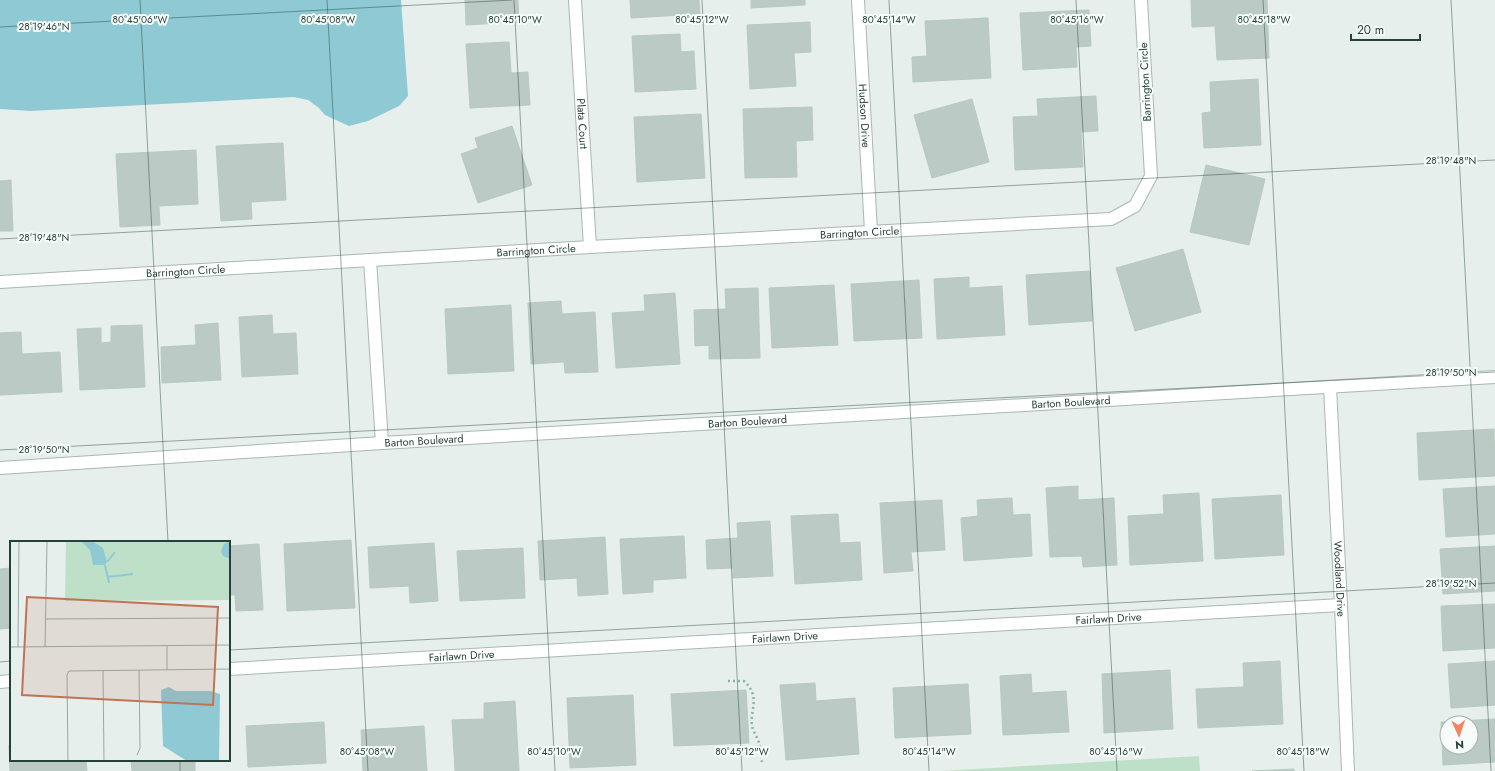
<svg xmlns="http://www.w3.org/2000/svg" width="1495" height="771" font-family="Jost,sans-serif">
	<rect width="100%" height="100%" fill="#e6efeb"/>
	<!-- green -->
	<path fill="#bfe0c8" d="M 1199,756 L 1200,771 L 940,771 Z"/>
	<!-- water -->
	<path fill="#8ec9d4" d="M 0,0 L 401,0 L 408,96 L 399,106 L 368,121 L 349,126 L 325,115 L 319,108 L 308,100 L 294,97 L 30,111 L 0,109 Z"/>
	<!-- building -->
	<path fill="#bbcac4" stroke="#b8c9c2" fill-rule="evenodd" d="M 465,0 L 518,0 L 519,22 L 466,25 Z
		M 630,0 L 699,0 L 700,14 L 631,18 Z
		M 751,0 L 805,0 L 805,5 L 751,8 Z
		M 1191,0 L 1267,0 L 1269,58 L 1217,60 L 1215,26 L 1192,27 Z
		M 1089,10 L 1091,46 L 1076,47 L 1077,67 L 1023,70 L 1020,13 Z
		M 988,18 L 991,78 L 913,82 L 912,57 L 927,56 L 925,21 Z
		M 810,22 L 811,52 L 794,53 L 796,86 L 750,89 L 747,25 Z
		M 680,34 L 681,52 L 694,51 L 696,89 L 635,92 L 632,36 Z
		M 509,42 L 511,73 L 528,72 L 530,105 L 470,108 L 466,44 Z
		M 1258,79 L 1261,145 L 1204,148 L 1202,113 L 1211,112 L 1210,82 Z
		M 1096,96 L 1098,131 L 1081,132 L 1083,167 L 1015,170 L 1013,117 L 1038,116 L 1037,99 Z
		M 972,99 L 989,162 L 932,178 L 914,115 Z
		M 812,107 L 813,140 L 796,141 L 797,177 L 745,178 L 743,109 Z
		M 701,114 L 705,178 L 637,182 L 634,117 Z
		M 512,126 L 532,185 L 478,203 L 461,154 L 478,148 L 475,138 Z
		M 283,143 L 286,200 L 251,202 L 252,219 L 221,221 L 216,146 Z
		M 196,150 L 198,204 L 159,206 L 160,225 L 120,227 L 116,154 Z
		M 1206,165 L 1265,179 L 1249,245 L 1190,232 Z
		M 11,180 L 13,231 L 0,231 L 0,181 Z
		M 1183,249 L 1201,312 L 1135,331 L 1116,268 Z
		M 1090,271 L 1092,321 L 1029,325 L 1026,275 Z
		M 969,277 L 969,288 L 1002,286 L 1005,335 L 937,339 L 934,279 Z
		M 919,280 L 922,338 L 854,341 L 851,284 Z
		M 834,285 L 838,345 L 772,348 L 769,288 Z
		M 758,288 L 760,358 L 709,359 L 709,345 L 695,346 L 694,310 L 726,309 L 725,289 Z
		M 675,293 L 680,364 L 616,368 L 612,313 L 645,311 L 644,295 Z
		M 561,301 L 562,314 L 595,312 L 598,372 L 565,373 L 564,362 L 531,364 L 528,303 Z
		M 511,305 L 514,371 L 448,374 L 445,309 Z
		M 272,315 L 273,334 L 296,333 L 298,374 L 242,377 L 239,317 Z
		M 218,323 L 221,380 L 162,383 L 161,347 L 196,345 L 195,325 Z
		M 142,325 L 145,387 L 80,390 L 77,329 L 101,328 L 101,343 L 111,342 L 111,326 Z
		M 21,332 L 22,354 L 60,352 L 62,392 L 0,395 L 0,333 Z
		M 1494,429 L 1495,476 L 1419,480 L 1417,433 Z
		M 1078,486 L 1078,500 L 1114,498 L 1117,565 L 1083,567 L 1082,556 L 1050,557 L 1046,488 Z
		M 1495,486 L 1495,534 L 1446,537 L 1443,489 Z
		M 1199,493 L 1203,561 L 1130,565 L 1128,516 L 1164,514 L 1163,495 Z
		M 1281,495 L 1284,555 L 1215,559 L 1212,499 Z
		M 1012,498 L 1013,515 L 1030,514 L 1032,556 L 964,561 L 961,518 L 978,516 L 977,500 Z
		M 942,500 L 945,550 L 911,552 L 913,571 L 884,573 L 880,503 Z
		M 838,514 L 840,543 L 860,542 L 862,580 L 795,584 L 791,516 Z
		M 770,521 L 773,576 L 733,578 L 733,568 L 707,569 L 706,540 L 738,538 L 737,523 Z
		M 684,536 L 686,578 L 653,580 L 653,592 L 623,594 L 620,539 Z
		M 605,537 L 608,594 L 578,596 L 577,578 L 540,580 L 538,541 Z
		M 351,540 L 355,608 L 287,611 L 284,544 Z
		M 434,543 L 438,601 L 410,603 L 409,586 L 370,588 L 368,547 Z
		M 259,544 L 263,610 L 236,611 L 235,595 L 229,595 L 229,546 Z
		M 1495,546 L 1495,591 L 1443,594 L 1440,549 Z
		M 523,548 L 525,598 L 460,601 L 457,551 Z
		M 11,568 L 11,628 L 0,629 L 0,569 Z
		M 1495,604 L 1495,648 L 1443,651 L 1441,606 Z
		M 1280,661 L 1283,724 L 1198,728 L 1196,689 L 1244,687 L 1243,663 Z
		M 1495,661 L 1495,705 L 1451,708 L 1448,664 Z
		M 1170,670 L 1173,729 L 1104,733 L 1102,674 Z
		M 1031,674 L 1032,693 L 1066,691 L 1069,732 L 1003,735 L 1000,676 Z
		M 815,683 L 816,701 L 855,698 L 859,754 L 786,760 L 780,685 Z
		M 968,684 L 971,734 L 895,738 L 893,688 Z
		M 746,690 L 749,743 L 674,746 L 671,694 Z
		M 633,695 L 636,765 L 570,768 L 567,698 Z
		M 515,701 L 519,771 L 455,771 L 452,720 L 484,719 L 484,703 Z
		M 1495,719 L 1495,762 L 1443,765 L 1441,722 ZM 1447,723 L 1471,723 L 1471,747 L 1447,747 Z
		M 324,722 L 326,763 L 248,767 L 246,726 Z
		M 424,726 L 427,771 L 363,771 L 361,730 Z
		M 9,745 L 11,745 L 11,760 L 86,760 L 87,771 L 10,771 Z
		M 131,760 L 195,760 L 195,771 L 132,771 Z
		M 1294,769 L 1294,771 L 1252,771 Z"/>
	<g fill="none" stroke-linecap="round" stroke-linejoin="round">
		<defs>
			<g id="street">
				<path id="s1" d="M 575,0 L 590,247"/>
				<path id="s2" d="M 858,0 L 871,231"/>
				<path d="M 370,260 L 382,443"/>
				<path id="s3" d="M 0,282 L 590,247 L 1111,219 L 1135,206 L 1151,176 L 1141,0"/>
				<path id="s4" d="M 1330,387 L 1341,605 L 1348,771"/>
				<path id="s5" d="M 0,468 L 382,443 L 1495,377"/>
				<path id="s6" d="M 229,669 L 1341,605"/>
				<path d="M 0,682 L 11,681"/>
			</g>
		</defs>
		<!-- street casing -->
		<use href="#street" stroke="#a8b8b2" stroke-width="14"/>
		<!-- path -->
		<path stroke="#86b3a5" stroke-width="2.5" stroke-dasharray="2 3" stroke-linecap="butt" d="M 728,681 L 744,681 C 761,697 750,708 752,726 C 753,731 756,735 758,740 C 761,747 761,755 762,762"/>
		<!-- street -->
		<use href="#street" stroke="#fff" stroke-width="12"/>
	</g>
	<!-- ticks -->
	<path fill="none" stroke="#24423a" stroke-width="1" stroke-opacity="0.45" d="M 140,0 L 168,542M 327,0 L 368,771M 514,0 L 555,771M 702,0 L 742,771M 889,0 L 929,771M 1076,0 L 1117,771M 1263,0 L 1304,771M 1451,0 L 1491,771M 0,27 L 512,0M 0,239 L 1495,160M 0,450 L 1495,372M 229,650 L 1495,583M 0,662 L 11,661M 180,760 L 180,771"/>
	<g text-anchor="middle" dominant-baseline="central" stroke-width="4" stroke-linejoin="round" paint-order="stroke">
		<!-- street labels -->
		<g font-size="11" fill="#24423a" stroke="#f7fbf9">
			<text transform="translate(1145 82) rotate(-93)">Barrington Circle</text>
			<text stroke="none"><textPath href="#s2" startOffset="116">Hudson Drive</textPath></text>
			<text stroke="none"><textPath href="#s1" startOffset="124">Plata Court</textPath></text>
			<text stroke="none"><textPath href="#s3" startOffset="861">Barrington Circle</textPath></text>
			<text stroke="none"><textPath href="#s3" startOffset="537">Barrington Circle</textPath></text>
			<text stroke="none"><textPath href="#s3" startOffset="186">Barrington Circle</textPath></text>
			<text stroke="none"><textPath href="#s5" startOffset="1073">Barton Boulevard</textPath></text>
			<text stroke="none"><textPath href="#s5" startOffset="749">Barton Boulevard</textPath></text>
			<text stroke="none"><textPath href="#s5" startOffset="425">Barton Boulevard</textPath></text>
			<text stroke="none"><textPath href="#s4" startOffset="192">Woodland Drive</textPath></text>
			<text stroke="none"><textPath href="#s6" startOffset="881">Fairlawn Drive</textPath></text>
			<text stroke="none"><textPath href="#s6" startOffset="557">Fairlawn Drive</textPath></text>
			<text stroke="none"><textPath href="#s6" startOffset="233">Fairlawn Drive</textPath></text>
		</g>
	</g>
	<!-- overview -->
	<g transform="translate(10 541)">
		<rect width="220" height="220" fill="#e6efeb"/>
		<path d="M 56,0 L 220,0 L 220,59 L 55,60 Z" fill="#bfe0c8"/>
		<path d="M 71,0 L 82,0 L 93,7 L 97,21 L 95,24 L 83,24 L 80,9 ZM 220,0 L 220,18 L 213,15 L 211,10 L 214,3 ZM 159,146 L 166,150 L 200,150 L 210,153 L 209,220 L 177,220 L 153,205 L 151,149 Z" fill="#8ec9d4"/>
		<path fill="none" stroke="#8ec9d4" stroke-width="2" d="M 97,21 L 105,11M 95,24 L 99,42M 97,36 L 123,33"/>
		<path fill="none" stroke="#98aaa4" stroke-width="1" d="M 35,78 L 220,77M 157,105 L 157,129M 0,106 L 220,104M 8,106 L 9,0M 35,106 L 37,0M 93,129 L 94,220M 127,214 L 130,207 L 129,129M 58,220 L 57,134 L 59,130 L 220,128"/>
		<path fill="#c07456" fill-opacity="0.15" stroke="#c07456" stroke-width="2" d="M 17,56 L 208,66 L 203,164 L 12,154 Z"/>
		<rect width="220" height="220" fill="none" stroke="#24423a" stroke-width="2"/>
	</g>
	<g font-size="10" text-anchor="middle" fill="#24423a" stroke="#f7fbf9" stroke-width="4" stroke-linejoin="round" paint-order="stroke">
		<text x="140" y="23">80°45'06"W</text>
		<text x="328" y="23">80°45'08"W</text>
		<text x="515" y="23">80°45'10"W</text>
		<text x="702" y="23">80°45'12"W</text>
		<text x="889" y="23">80°45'14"W</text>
		<text x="1077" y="23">80°45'16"W</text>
		<text x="1264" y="23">80°45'18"W</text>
		<text x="44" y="30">28°19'46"N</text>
		<text x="1451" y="164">28°19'48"N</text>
		<text x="44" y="241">28°19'48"N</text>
		<text x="1451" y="376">28°19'50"N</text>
		<text x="44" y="453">28°19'50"N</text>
		<text x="1451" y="587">28°19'52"N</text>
		<text x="367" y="755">80°45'08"W</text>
		<text x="554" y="755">80°45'10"W</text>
		<text x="742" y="755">80°45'12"W</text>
		<text x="929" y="755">80°45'14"W</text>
		<text x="1116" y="755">80°45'16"W</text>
		<text x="1303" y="755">80°45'18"W</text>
	</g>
	<!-- north arrow -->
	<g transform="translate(1459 735) rotate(177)"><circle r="19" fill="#f7fbf9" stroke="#a3b1ad"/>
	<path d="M0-3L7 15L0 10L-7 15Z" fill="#f4845f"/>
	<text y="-6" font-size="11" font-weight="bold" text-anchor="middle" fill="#24423a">N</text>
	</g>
	<!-- scale -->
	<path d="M1351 34v6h69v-6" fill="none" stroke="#24423a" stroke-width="2"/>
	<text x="1357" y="34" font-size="12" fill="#24423a" stroke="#f7fbf9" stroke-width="3" paint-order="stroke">20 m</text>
</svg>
